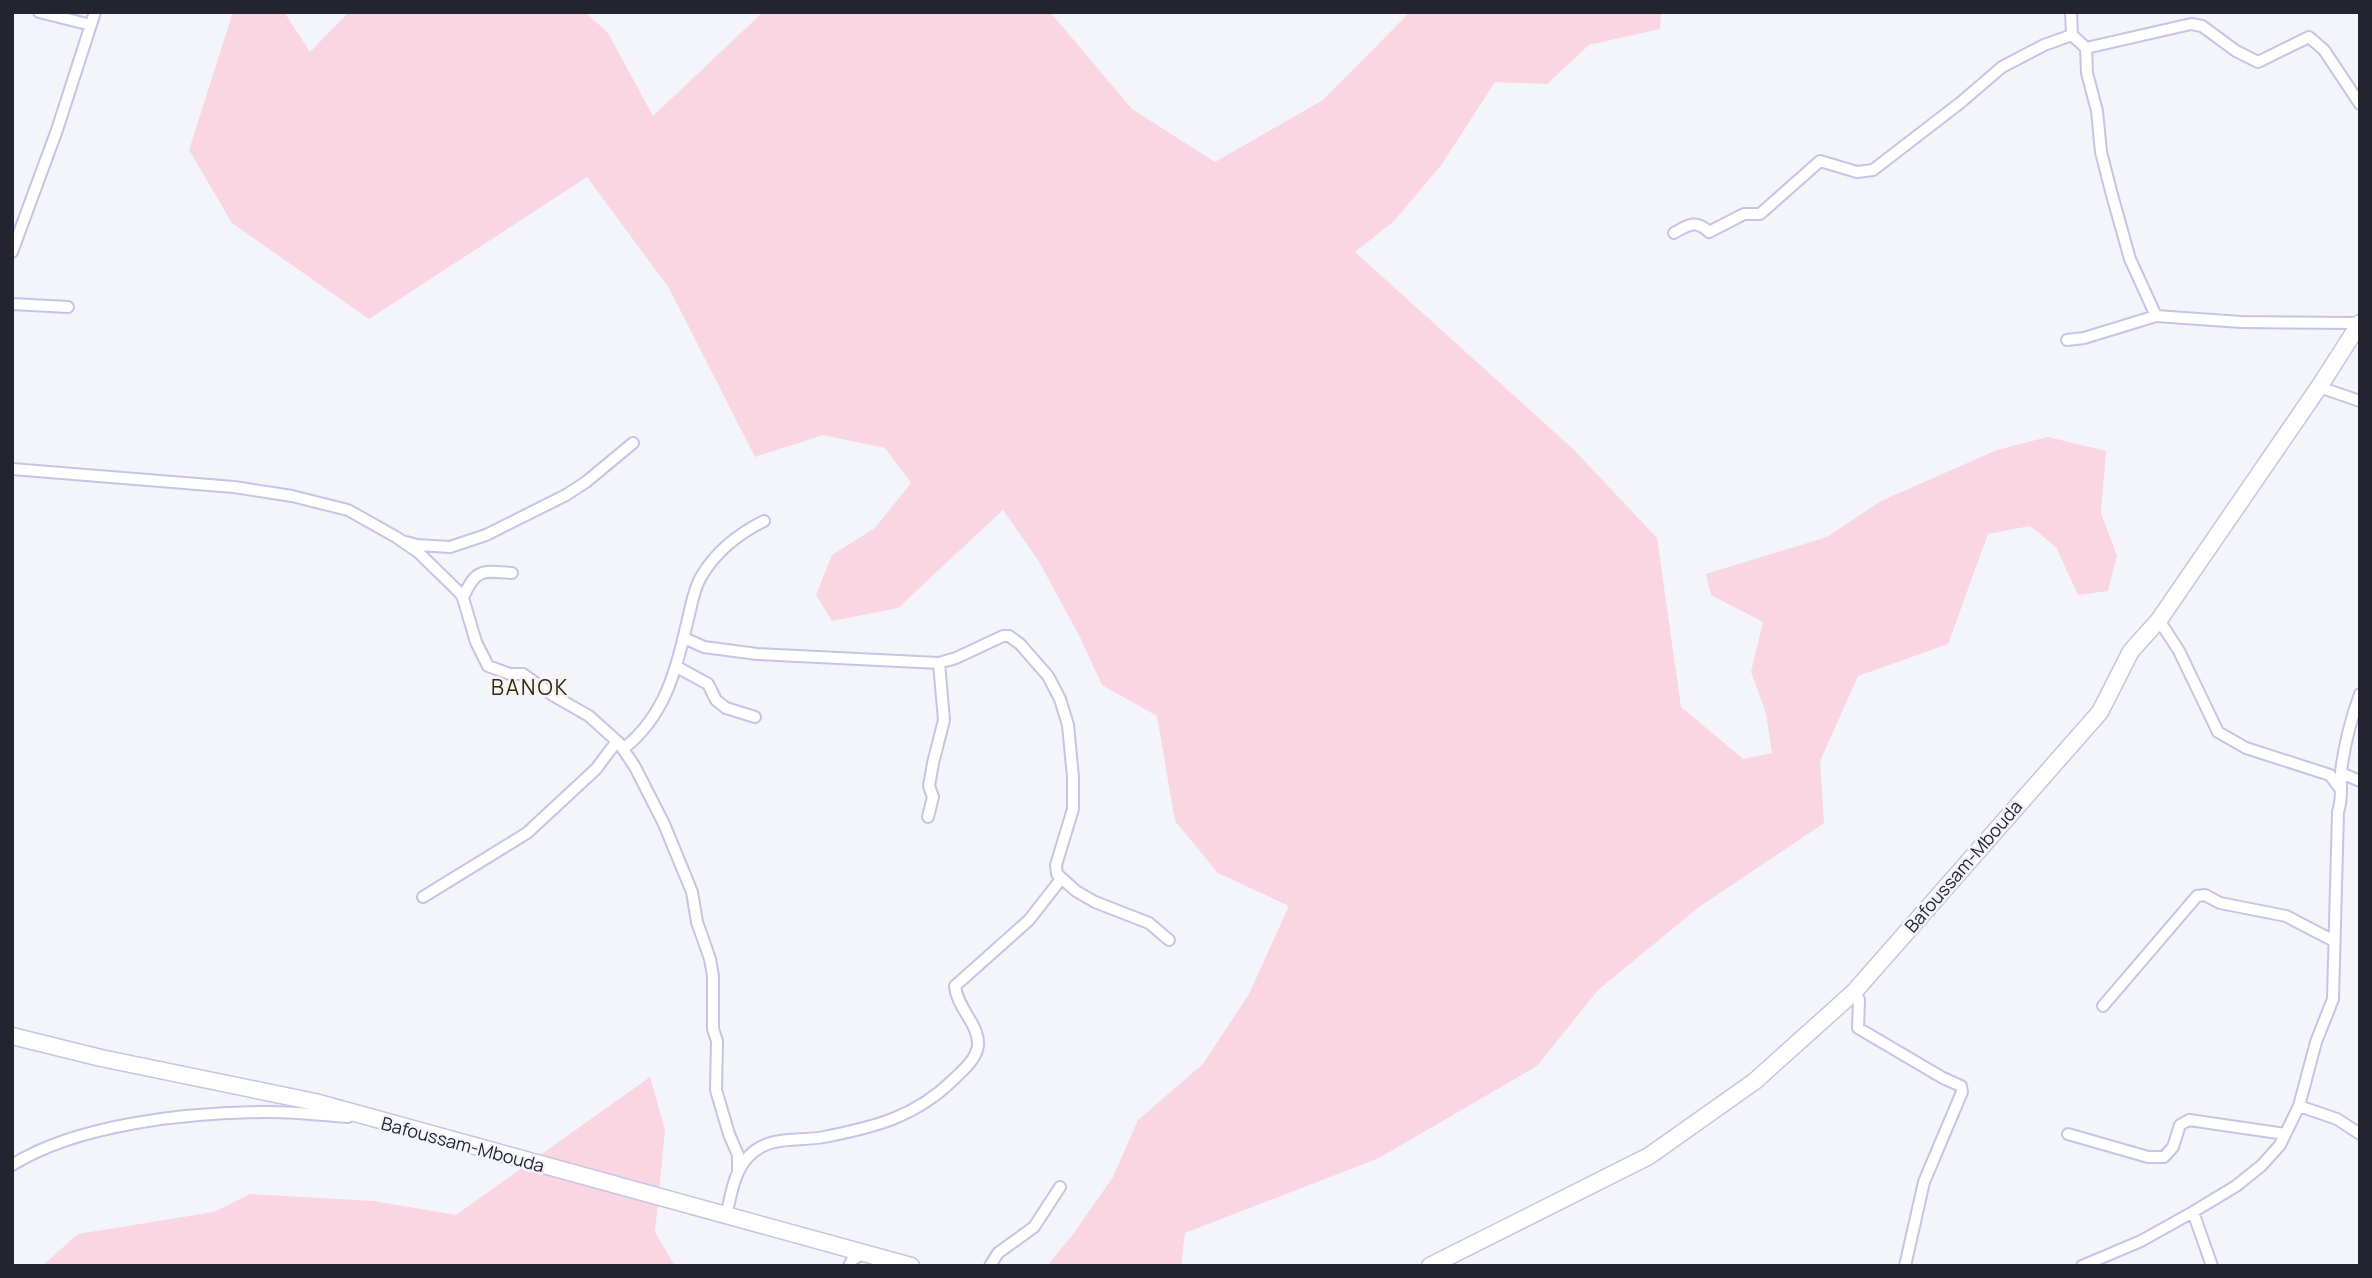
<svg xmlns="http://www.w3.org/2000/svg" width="2372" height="1278" font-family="Manrope,sans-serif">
	<rect width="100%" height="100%" fill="#f4f4fb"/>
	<!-- green -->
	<path fill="#fad5e2" d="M 233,12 L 284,12 L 310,52 L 349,12 L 585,12 L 608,33 L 653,116 L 763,12 L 1050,12 L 1132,109 L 1215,162 L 1323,100 L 1410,12 L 1661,12 L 1660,29 L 1589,45 L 1547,84 L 1495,82 L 1442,164 L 1394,221 L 1355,252 L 1573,449 L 1657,538 L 1681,707 L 1743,759 L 1772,753 L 1766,713 L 1751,672 L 1763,622 L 1711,595 L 1706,574 L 1827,537 L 1881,501 L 1997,450 L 2048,437 L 2106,451 L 2101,513 L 2117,556 L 2108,591 L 2078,595 L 2056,547 L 2030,526 L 1988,534 L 1948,644 L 1858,676 L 1820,761 L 1824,823 L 1699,907 L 1598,990 L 1537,1066 L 1379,1158 L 1185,1233 L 1181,1266 L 1047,1266 L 1074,1233 L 1113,1177 L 1138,1120 L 1203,1064 L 1249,994 L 1289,906 L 1218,873 L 1175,821 L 1157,716 L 1102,685 L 1080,637 L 1038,560 L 1003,510 L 898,608 L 832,621 L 816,595 L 832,555 L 875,528 L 911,483 L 885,448 L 823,435 L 755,457 L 669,288 L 587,177 L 369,319 L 232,223 L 189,150 Z
		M 650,1077 L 665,1130 L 655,1232 L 675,1266 L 42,1266 L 78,1234 L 214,1212 L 250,1194 L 373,1201 L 456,1215 Z"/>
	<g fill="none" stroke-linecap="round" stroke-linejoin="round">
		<defs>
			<path id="minor" d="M 39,12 L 91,25
				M 2071,12 L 2072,35 L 2086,48 L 2087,73 L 2097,111 L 2101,152 L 2112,195 L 2130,259 L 2156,316
				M 2086,48 L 2191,24 L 2202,26 L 2236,51 L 2258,62 L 2309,37 L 2324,50 L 2360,104
				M 1674,233 C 1688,225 1696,219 1709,232 L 1744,214 L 1760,214 L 1820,161 L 1857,172 L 1873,170 L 1960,103 L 2002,67 L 2044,45 L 2072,35
				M 12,252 L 57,130 L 95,12
				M 12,304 L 68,307
				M 2067,340 L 2084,338 L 2156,316 L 2241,322 L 2359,323
				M 2319,387 L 2360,401
				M 12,469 L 234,487 L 292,496 L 348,510 L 396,537 L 418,552 L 460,593 L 463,598 L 476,642 L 488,666 L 510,674 L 523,674 L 554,696 L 589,716 L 619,743 L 635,767 L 664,824 L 692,892 L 697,922 L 710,959 L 713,976 L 713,1029 L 717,1041 L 716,1090 L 729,1134 L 738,1155 L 738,1170
				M 406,542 L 417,545 L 450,547 L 486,535 L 566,495 L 586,482 L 633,443
				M 463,598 C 475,568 483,571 512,573
				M 2159,620 L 2179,651 L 2218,732 L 2246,748 L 2330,775 L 2341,790
				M 684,638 L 704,647 L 757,654 L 939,663 L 956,658 L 1003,636 L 1009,636 L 1020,644 L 1048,676 L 1060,699 L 1068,725 L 1073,777 L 1073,809 L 1056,865 L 1057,874 L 1076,891 L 1095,902 L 1149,923 L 1169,940
				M 677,667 L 708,684 L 716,700 L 726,708 L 755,717
				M 623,749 C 664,717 676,672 687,623 C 691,608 693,590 701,577 C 716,551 738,534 764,521
				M 2341,773 L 2360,781
				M 928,817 L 933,797 L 929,786 L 933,763 L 944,720 L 939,663
				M 423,897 L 527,833 L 596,769 L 617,741
				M 1854,992 L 1859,1000 L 1858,1028 L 1943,1078 L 1961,1086 L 1962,1092 L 1924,1182 L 1905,1266
				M 2103,1006 L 2197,896 L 2205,895 L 2220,903 L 2286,916 L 2334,941
				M 2299,1106 L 2337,1119 L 2360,1134
				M 2068,1134 L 2148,1157 L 2164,1157 L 2173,1147 L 2180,1125 L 2189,1120 L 2285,1134
				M 12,1165 C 78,1124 185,1113 262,1112 C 291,1111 320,1115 348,1117
				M 2193,1212 L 2212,1266
				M 726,1216 C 731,1195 734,1172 748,1157 C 769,1134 798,1142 824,1137 C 875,1127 915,1117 953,1080 C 962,1071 977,1059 978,1045 C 979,1024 957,1008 955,986 L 1029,920 L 1061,879
				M 849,1266 L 852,1260 L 866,1252
				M 990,1266 L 998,1253 L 1034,1227 L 1060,1187
				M 2082,1266 L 2141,1241 L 2193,1212 L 2236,1186 L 2261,1166 L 2280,1145 L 2299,1106 L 2316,1042 L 2333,999 L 2338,812 C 2343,798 2340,786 2341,772 C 2344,746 2351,719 2360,694"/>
			<path id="highway" d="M 12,1036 L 101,1058 L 315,1102 L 911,1266
				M 1430,1266 L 1649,1156 L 1755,1081 L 1854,992 L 2100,712 L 2131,651 L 2159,620 L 2319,387 L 2360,323"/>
		</defs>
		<!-- minor casing -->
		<use href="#minor" stroke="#c6c4e4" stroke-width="14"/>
		<!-- highway casing -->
		<use href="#highway" stroke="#c6c4e4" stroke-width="19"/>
		<!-- minor -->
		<use href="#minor" stroke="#fff" stroke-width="10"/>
		<!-- highway -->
		<use href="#highway" stroke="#fff" stroke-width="16"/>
	</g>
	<g text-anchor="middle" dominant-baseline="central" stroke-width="5" stroke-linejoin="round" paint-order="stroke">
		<!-- street labels -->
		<g font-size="18" fill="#242430" stroke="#f4f4fb">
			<text transform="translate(1963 866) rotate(-49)">Bafoussam-Mbouda</text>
			<text transform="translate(463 1144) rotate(15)">Bafoussam-Mbouda</text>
		</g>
		<!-- quarter labels -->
		<g font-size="21" letter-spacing="2" fill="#342b00" stroke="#f4f4fb">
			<text x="530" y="687">BANOK</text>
		</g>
	</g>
	<!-- border -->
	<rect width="2372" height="1278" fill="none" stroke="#242430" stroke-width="28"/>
</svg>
